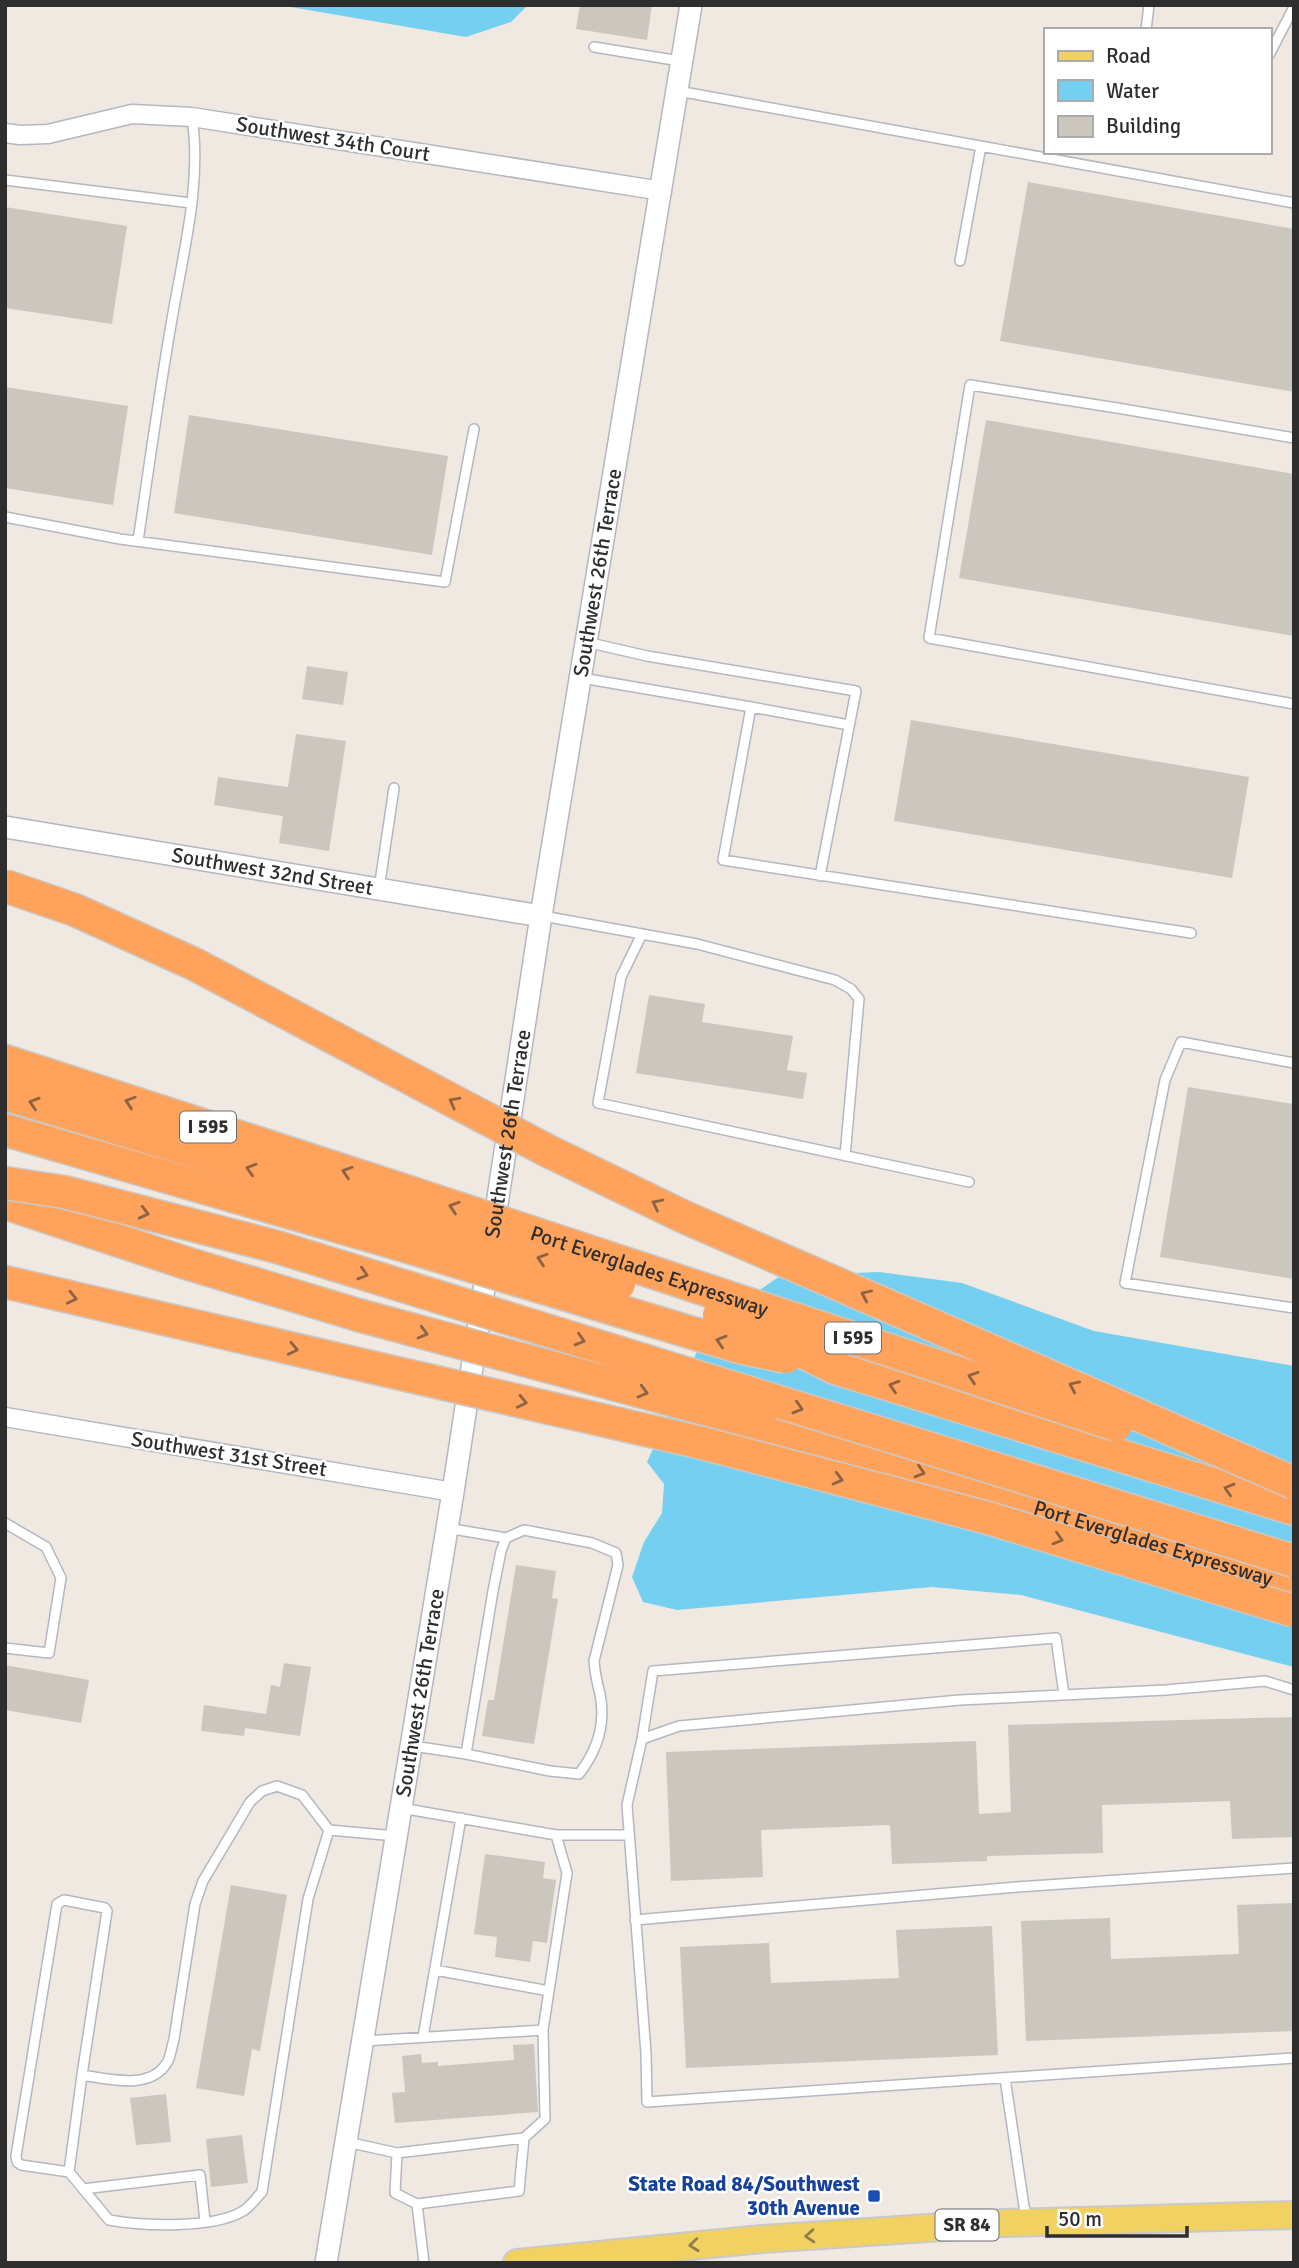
<svg xmlns="http://www.w3.org/2000/svg" width="1299" height="2268" font-family="Signika,sans-serif">
	<rect width="100%" height="100%" fill="#efe9e1"/>
	<!-- water -->
	<path fill="#75cff0" d="M 279,5 L 528,5 L 511,22 L 466,37 Z
		M 879,1272 L 962,1283 L 1094,1331 L 1294,1366 L 1294,1667 L 1021,1595 L 932,1587 L 677,1610 L 643,1602 L 632,1577 L 644,1542 L 662,1513 L 664,1484 L 647,1462 L 709,1325 L 780,1276 Z"/>
	<!-- building -->
	<path fill="#cbc7bf" d="M 580,5 L 652,5 L 647,40 L 576,29 Z
		M 1028,182 L 1294,229 L 1294,392 L 1000,341 Z
		M 5,207 L 127,226 L 112,324 L 5,308 Z
		M 5,387 L 128,406 L 113,505 L 5,488 Z
		M 189,415 L 448,456 L 432,555 L 174,513 Z
		M 986,420 L 1294,474 L 1294,636 L 959,578 Z
		M 307,666 L 348,672 L 343,705 L 302,699 Z
		M 911,720 L 1249,777 L 1232,878 L 894,821 Z
		M 296,734 L 346,741 L 329,851 L 279,843 L 283,816 L 214,805 L 218,777 L 288,787 Z
		M 649,995 L 705,1004 L 702,1022 L 793,1036 L 787,1070 L 807,1073 L 803,1099 L 636,1073 Z
		M 1188,1087 L 1294,1104 L 1294,1279 L 1160,1257 Z
		M 516,1565 L 556,1571 L 552,1598 L 558,1599 L 534,1744 L 482,1736 L 488,1700 L 494,1700 Z
		M 284,1663 L 311,1667 L 300,1736 L 245,1728 L 244,1736 L 201,1731 L 204,1705 L 266,1714 L 271,1685 L 280,1687 Z
		M 5,1665 L 89,1680 L 81,1723 L 5,1710 Z
		M 1294,1717 L 1294,1837 L 1232,1839 L 1230,1801 L 1102,1805 L 1103,1853 L 987,1856 L 987,1861 L 892,1864 L 890,1825 L 761,1830 L 763,1877 L 671,1881 L 666,1752 L 976,1741 L 979,1814 L 1011,1812 L 1008,1725 Z
		M 485,1854 L 545,1862 L 543,1878 L 556,1880 L 547,1943 L 533,1941 L 530,1962 L 495,1957 L 497,1937 L 474,1934 Z
		M 231,1885 L 287,1895 L 260,2051 L 252,2049 L 244,2096 L 196,2088 Z
		M 1294,1903 L 1294,2031 L 1026,2041 L 1021,1921 L 1110,1918 L 1111,1959 L 1239,1954 L 1237,1905 Z
		M 992,1926 L 998,2055 L 686,2068 L 680,1947 L 769,1943 L 771,1983 L 899,1978 L 896,1930 Z
		M 534,2044 L 538,2112 L 395,2123 L 392,2093 L 405,2092 L 402,2056 L 421,2054 L 422,2063 L 438,2062 L 438,2066 L 514,2060 L 513,2045 Z
		M 166,2094 L 171,2142 L 136,2145 L 130,2098 Z
		M 242,2135 L 248,2183 L 211,2187 L 206,2139 Z"/>
	<g fill="none" stroke-linecap="round" stroke-linejoin="round">
		<defs>
			<path id="service" d="M 1146,30 L 1149,5
				M 594,47 L 680,61
				M 1269,55 L 1294,7
				M 678,91 L 1294,203
				M 5,180 L 191,203
				M 960,261 L 981,146
				M 1294,438 L 1117,408 L 970,385 L 929,638 L 1294,704
				M 5,517 L 120,539 L 445,582 L 474,429
				M 138,541 C 149,467 159,393 172,319 C 183,253 202,184 192,117
				M 586,642 L 647,656 L 856,691 L 820,876
				M 582,678 L 751,707 L 723,860 L 1191,933
				M 751,707 L 849,725
				M 379,889 L 394,788
				M 543,916 L 697,944 L 835,980 L 851,989 L 859,999 L 845,1156
				M 642,934 L 621,977 L 598,1103 L 969,1182
				M 1294,1063 L 1181,1042 L 1165,1080 L 1125,1283 L 1294,1308
				M 5,1523 L 46,1547 L 61,1578 L 49,1653 L 5,1648
				M 447,1528 L 506,1538
				M 1294,1690 L 1265,1681 L 1166,1690 L 960,1700 L 679,1726 L 642,1739 L 627,1805 L 646,2053 L 647,2102 L 1294,2058
				M 642,1739 L 653,1671 L 1056,1638 L 1064,1695
				M 413,1746 L 466,1754 L 550,1771 L 579,1774 C 597,1751 606,1724 600,1694 C 597,1683 595,1673 594,1661 L 618,1565 L 616,1553 L 592,1543 L 524,1530 L 506,1538 L 501,1551 L 493,1591 L 466,1754
				M 329,1830 L 302,1795 L 277,1786 L 262,1791 L 250,1802 L 203,1881 L 195,1904 L 174,2039 C 172,2046 171,2054 168,2061 C 152,2091 109,2079 82,2075 L 69,2172 L 109,2220 C 142,2226 214,2229 243,2211 C 250,2207 256,2198 262,2192 L 308,1899 L 329,1830 L 396,1836
				M 556,1835 L 629,1835
				M 635,1920 L 1017,1887 L 1294,1868
				M 435,1970 L 549,1991
				M 423,2037 L 461,1818
				M 364,2041 L 543,2030 L 567,1873 L 556,1835 L 401,1808
				M 1005,2078 L 1026,2220
				M 347,2142 L 397,2153 L 524,2138 L 545,2119 L 543,2030
				M 397,2153 L 395,2193 L 417,2204 L 424,2263
				M 69,2172 L 21,2165 L 17,2162 L 16,2156 L 57,1904 L 64,1900 L 105,1908 L 107,1911 L 82,2075
				M 83,2189 L 200,2175 L 205,2221
				M 417,2204 L 519,2191 L 524,2138"/>
			<path id="minor" d="M 5,133 L 20,135 L 48,134 L 132,114 L 192,117 L 662,191
				M 5,1417 L 453,1492"/>
			<g id="tertiary">
				<path id="s1" d="M 5,827 L 541,916"/>
				<path id="s2" d="M 326,2263 L 453,1492 L 541,916 L 691,5"/>
			</g>
			<path id="primary" d="M 517,2263 L 762,2239 L 1004,2223 L 1294,2215"/>
			<g id="motorway">
				<path d="M 5,1061 L 412,1193"/>
				<path d="M 5,1094 L 410,1217"/>
				<path d="M 5,1130 L 405,1246"/>
				<path d="M 5,1203 L 186,1263 L 358,1315"/>
				<path d="M 5,1282 L 384,1370"/>
				<path d="M 835,1368 L 1294,1509"/>
				<path id="s3" d="M 761,1424 L 1294,1586"/>
			</g>
		</defs>
		<!-- service casing -->
		<use href="#service" stroke="#b4b7c1" stroke-width="12"/>
		<!-- minor casing -->
		<use href="#minor" stroke="#b4b7c1" stroke-width="21"/>
		<!-- tertiary casing -->
		<use href="#tertiary" stroke="#b4b7c1" stroke-width="24"/>
		<!-- primary casing -->
		<use href="#primary" stroke="#c9c9c9" stroke-width="30"/>
		<!-- motorway casing -->
		<use href="#motorway" stroke="#c9c9c9" stroke-width="35"/>
		<!-- service -->
		<use href="#service" stroke="#fff" stroke-width="9"/>
		<!-- minor -->
		<use href="#minor" stroke="#fff" stroke-width="18"/>
		<!-- tertiary -->
		<use href="#tertiary" stroke="#fff" stroke-width="21"/>
		<!-- primary -->
		<use href="#primary" stroke="#f2d163" stroke-width="26"/>
		<!-- motorway -->
		<use href="#motorway" stroke="#ffa35c" stroke-width="32"/>
		<defs>
			<g id="motorway-bridge">
				<path d="M 5,886 L 75,910 L 194,964 L 548,1151 L 682,1216 L 1294,1483"/>
				<path d="M 5,1183 L 64,1192 L 277,1247 L 1294,1561"/>
				<path id="s4" d="M 412,1193 L 1116,1425"/>
				<path d="M 410,1217 L 619,1284"/>
				<path d="M 405,1246 L 739,1347 L 786,1357"/>
				<path d="M 358,1315 L 761,1424"/>
				<path d="M 719,1315 L 745,1323 L 835,1368"/>
				<path d="M 384,1370 L 702,1443 L 988,1518 L 1294,1611"/>
			</g>
		</defs>
		<!-- motorway-bridge casing -->
		<use href="#motorway-bridge" stroke="#c9c9c9" stroke-width="35" stroke-linecap="butt"/>
		<!-- motorway-bridge -->
		<use href="#motorway-bridge" stroke="#ffa35c" stroke-width="32"/>
	</g>
	<!-- one-way arrows -->
	<defs><path id="oneway-chevron" d="M-2-3.5L2.5 0L-2 3.5" fill="none" stroke-width="1.6" stroke-linecap="round" stroke-linejoin="round" transform="scale(1.75)"/></defs>
	<g stroke="#8c6343">
		<use href="#oneway-chevron" transform="translate(130 1102) rotate(-162)"/>
		<use href="#oneway-chevron" transform="translate(454 1102) rotate(-152)"/>
		<use href="#oneway-chevron" transform="translate(34 1103) rotate(-163)"/>
		<use href="#oneway-chevron" transform="translate(251 1169) rotate(-163)"/>
		<use href="#oneway-chevron" transform="translate(347 1172) rotate(-162)"/>
		<use href="#oneway-chevron" transform="translate(657 1204) rotate(-154)"/>
		<use href="#oneway-chevron" transform="translate(454 1207) rotate(-162)"/>
		<use href="#oneway-chevron" transform="translate(144 1213) rotate(14)"/>
		<use href="#oneway-chevron" transform="translate(542 1259) rotate(-162)"/>
		<use href="#oneway-chevron" transform="translate(363 1274) rotate(17)"/>
		<use href="#oneway-chevron" transform="translate(866 1295) rotate(-156)"/>
		<use href="#oneway-chevron" transform="translate(72 1298) rotate(13)"/>
		<use href="#oneway-chevron" transform="translate(423 1333) rotate(15)"/>
		<use href="#oneway-chevron" transform="translate(580 1340) rotate(17)"/>
		<use href="#oneway-chevron" transform="translate(721 1341) rotate(-163)"/>
		<use href="#oneway-chevron" transform="translate(293 1349) rotate(13)"/>
		<use href="#oneway-chevron" transform="translate(973 1377) rotate(-162)"/>
		<use href="#oneway-chevron" transform="translate(894 1386) rotate(-163)"/>
		<use href="#oneway-chevron" transform="translate(1074 1386) rotate(-156)"/>
		<use href="#oneway-chevron" transform="translate(643 1392) rotate(15)"/>
		<use href="#oneway-chevron" transform="translate(522 1402) rotate(13)"/>
		<use href="#oneway-chevron" transform="translate(798 1408) rotate(17)"/>
		<use href="#oneway-chevron" transform="translate(920 1472) rotate(17)"/>
		<use href="#oneway-chevron" transform="translate(838 1479) rotate(15)"/>
		<use href="#oneway-chevron" transform="translate(1229 1489) rotate(-163)"/>
		<use href="#oneway-chevron" transform="translate(1058 1539) rotate(17)"/>
	</g>
	<g stroke="#908048">
		<use href="#oneway-chevron" transform="translate(810 2236) rotate(176)"/>
		<use href="#oneway-chevron" transform="translate(694 2245) rotate(174)"/>
	</g>
	<!-- markers -->
	<rect fill="#1a4fb4" stroke="#fff" stroke-width="2.5" x="867" y="2189" width="14" height="14" rx="3.5"/>
	<g text-anchor="middle" dominant-baseline="central" stroke-width="5" stroke-linejoin="round" paint-order="stroke">
		<!-- shield labels -->
		<g fill="#fff" stroke="#6d6d6d" stroke-width="2">
			<rect x="180" y="1111.5" width="56" height="31" rx="5"/>
			<rect x="825" y="1322.5" width="56" height="31" rx="5"/>
			<rect x="935.5" y="2209.5" width="63" height="31" rx="5"/>
		</g>
		<g font-size="19" font-weight="bold" fill="#2e2e2e">
			<text x="208" y="1127">I 595</text>
			<text x="853" y="1338">I 595</text>
			<text x="967" y="2225">SR 84</text>
		</g>
		<!-- street labels -->
		<g font-size="21" fill="#2e2e2e" stroke="#fff">
			<text transform="translate(333 139) rotate(9)">Southwest 34th Court</text>
			<text stroke="none"><textPath href="#s2" startOffset="1712">Southwest 26th Terrace</textPath></text>
			<text stroke="none"><textPath href="#s1" startOffset="271">Southwest 32nd Street</textPath></text>
			<text stroke="none"><textPath href="#s2" startOffset="1144">Southwest 26th Terrace</textPath></text>
			<text stroke="none"><textPath href="#s4" startOffset="250">Port Everglades Expressway</textPath></text>
			<text transform="translate(229 1454) rotate(9)">Southwest 31st Street</text>
			<text stroke="none"><textPath href="#s3" startOffset="410">Port Everglades Expressway</textPath></text>
			<text stroke="none"><textPath href="#s2" startOffset="578">Southwest 26th Terrace</textPath></text>
		</g>
		<!-- transit labels -->
		<g font-size="21" font-weight="bold" fill="#164399" stroke="#fff" text-anchor="end">
			<text x="860" y="2184">State Road 84/Southwest<tspan x="860" dy="24">30th Avenue</tspan></text>
		</g>
	</g>
	<!-- border -->
	<rect width="1299" height="2268" fill="none" stroke="#2e2e2e" stroke-width="14"/>
	<!-- legend -->
	<rect x="1044" y="28" width="228" height="126" fill="#ffffff" stroke="#ababab" stroke-width="2"/>
	<rect x="1058" y="51" width="35" height="10" fill="#f2d163" stroke="#ababab" stroke-width="2"/>
	<text x="1106" y="63" font-size="21" fill="#2e2e2e">Road</text>
	<rect x="1058" y="80" width="35" height="21" fill="#75cff0" stroke="#ababab" stroke-width="2"/>
	<text x="1106" y="98" font-size="21" fill="#2e2e2e">Water</text>
	<rect x="1058" y="116" width="35" height="21" fill="#cbc7bf" stroke="#ababab" stroke-width="2"/>
	<text x="1106" y="133" font-size="21" fill="#2e2e2e">Building</text>
	<!-- scale -->
	<path d="M1047 2226v10h140v-10" fill="none" stroke="#2e2e2e" stroke-width="3.5"/>
	<text x="1058" y="2226" font-size="21" fill="#2e2e2e" stroke="#ffffff" stroke-width="5" paint-order="stroke">50 m</text>
</svg>
